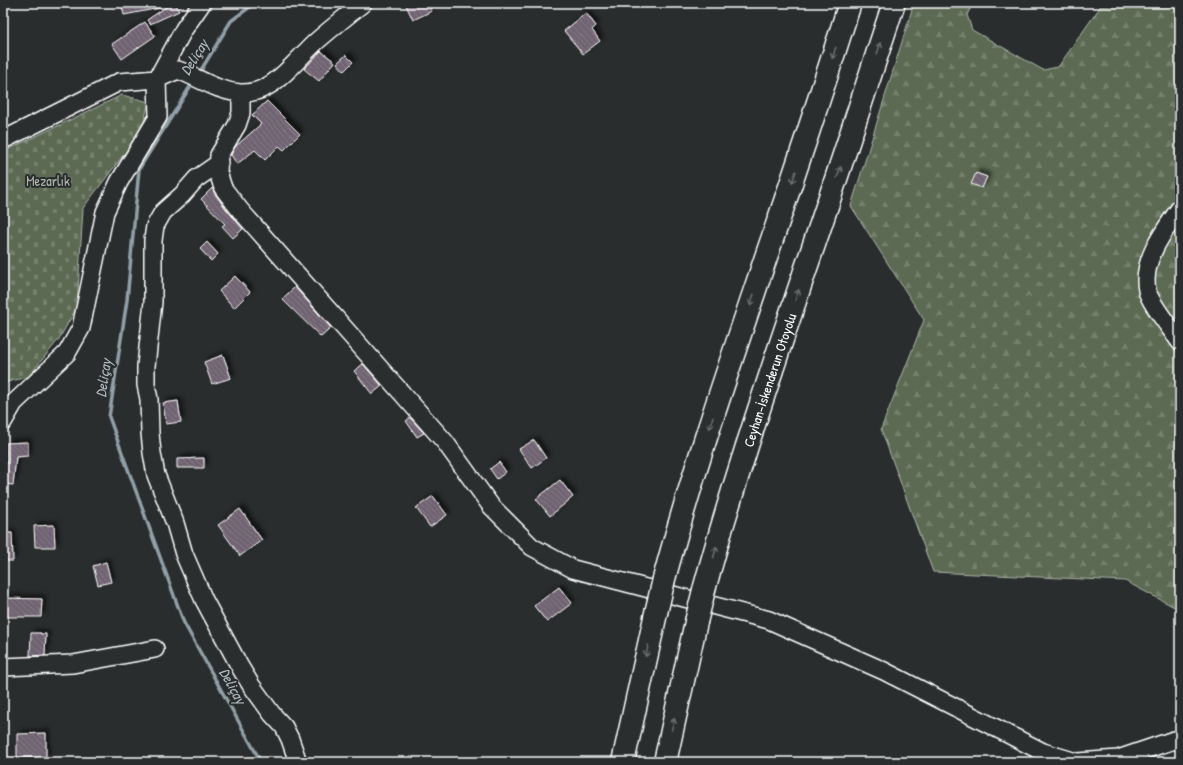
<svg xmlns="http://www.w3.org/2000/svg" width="1183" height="765" font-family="'Patrick Hand',sans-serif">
	<defs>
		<pattern id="forest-firs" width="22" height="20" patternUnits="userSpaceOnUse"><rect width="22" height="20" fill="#5c6b53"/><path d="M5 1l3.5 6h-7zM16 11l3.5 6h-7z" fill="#74816d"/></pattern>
		<pattern id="cemetery-stones" width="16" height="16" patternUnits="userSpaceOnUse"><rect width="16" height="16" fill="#5c6b53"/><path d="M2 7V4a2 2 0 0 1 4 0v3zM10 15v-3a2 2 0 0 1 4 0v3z" fill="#74816d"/></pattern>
		<pattern id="building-back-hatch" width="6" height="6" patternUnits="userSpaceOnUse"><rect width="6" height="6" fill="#6f6372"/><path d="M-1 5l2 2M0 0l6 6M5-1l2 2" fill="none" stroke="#857a87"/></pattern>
		<filter id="shadow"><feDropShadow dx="3.5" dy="-3.5" stdDeviation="2" flood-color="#0009"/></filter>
	</defs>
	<rect width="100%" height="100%" fill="#2a2d2e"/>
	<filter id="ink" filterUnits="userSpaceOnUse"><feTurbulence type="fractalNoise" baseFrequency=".025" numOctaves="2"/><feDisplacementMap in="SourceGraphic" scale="8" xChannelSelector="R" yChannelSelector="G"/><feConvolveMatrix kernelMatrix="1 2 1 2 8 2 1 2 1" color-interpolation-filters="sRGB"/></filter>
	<g filter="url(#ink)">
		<!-- forest -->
		<path fill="url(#forest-firs)" stroke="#aeb5a9" d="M 914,3 L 973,3 L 967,15 L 972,30 L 1043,70 L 1058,67 L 1103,3 L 1180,3 L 1180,610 L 1125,581 L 933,572 L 881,429 L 924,320 L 851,206 Z"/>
		<!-- cemetery -->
		<path fill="url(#cemetery-stones)" stroke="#aeb5a9" d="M 122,95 L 149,102 L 141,132 L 83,208 L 77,307 L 59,339 L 28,377 L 3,383 L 3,152 Z"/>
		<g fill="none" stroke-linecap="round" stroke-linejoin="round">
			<!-- stream -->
			<path stroke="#92a0a8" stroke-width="3.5" d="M 198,75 L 231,21 L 255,3
				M 193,82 L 139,169 L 127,300 L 109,417 L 184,623 L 261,762"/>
		</g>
		<!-- building -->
		<path fill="url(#building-back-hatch)" stroke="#fff" filter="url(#shadow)" d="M 121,3 L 159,3 L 160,8 L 124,15 Z
			M 172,3 L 175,3 L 179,11 L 150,24 L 147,20 Z
			M 405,3 L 428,3 L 432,11 L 413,20 Z
			M 586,13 L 596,26 L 592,30 L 600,41 L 583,54 L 564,31 Z
			M 145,22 L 155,36 L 122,59 L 112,44 Z
			M 321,51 L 335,62 L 319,81 L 304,69 Z
			M 346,55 L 353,62 L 344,71 L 337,63 Z
			M 267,101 L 300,134 L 284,150 L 279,146 L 265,160 L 255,150 L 237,164 L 231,155 L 235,147 L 261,124 L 252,115 Z
			M 976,173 L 987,177 L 982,188 L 971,184 Z
			M 212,188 L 215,194 L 226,209 L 243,229 L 233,238 L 222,226 L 225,224 L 201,199 Z
			M 207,242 L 218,254 L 211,261 L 200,249 Z
			M 235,276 L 250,292 L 234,308 L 219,291 Z
			M 295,287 L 331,328 L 321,337 L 282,299 Z
			M 223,355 L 231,378 L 212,384 L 204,362 Z
			M 363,364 L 382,386 L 372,394 L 354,371 Z
			M 178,401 L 181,422 L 166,424 L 163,403 Z
			M 410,418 L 424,433 L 417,437 L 406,421 Z
			M 534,440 L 546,458 L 532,468 L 519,449 Z
			M 28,442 L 28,456 L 16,457 L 13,485 L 3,484 L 3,462 L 7,463 L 6,443 Z
			M 204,458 L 204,468 L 177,468 L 177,459 Z
			M 499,462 L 506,472 L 497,479 L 490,469 Z
			M 560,480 L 573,497 L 550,516 L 536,499 Z
			M 433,496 L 447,515 L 430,527 L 416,508 Z
			M 240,509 L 262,540 L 240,556 L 218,525 Z
			M 54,525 L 55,547 L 35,547 L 34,526 Z
			M 3,533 L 12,533 L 13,561 L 3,561 Z
			M 106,562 L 111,582 L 98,585 L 93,566 Z
			M 559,587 L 572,603 L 547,622 L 534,606 Z
			M 3,598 L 42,599 L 41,617 L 3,617 Z
			M 31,633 L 41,633 L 41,634 L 46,634 L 45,655 L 30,656 Z
			M 46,733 L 46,757 L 17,758 L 17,734 Z"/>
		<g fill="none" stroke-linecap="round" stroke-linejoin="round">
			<defs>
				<path id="minor" d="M 241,93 L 241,113 L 237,125 L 219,155 L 218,172 L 223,188 L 240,210 L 445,442 L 491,506 L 532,547 L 573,569 L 769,620 L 884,671 L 1043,752 L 1076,762
					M 3,140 L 119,82 L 157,79 L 178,70 C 199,78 217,91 240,93 C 274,95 295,60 318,40 C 333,27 348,15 363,3
					M 219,163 L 196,179 L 182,195 L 163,212 L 155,226 L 153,240 L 153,302 L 146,366 L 146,385 L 149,399 L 150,433 L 152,453 L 156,475 L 175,523 L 184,554 L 204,600 L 240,667 L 251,685 L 272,714 L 284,727 L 290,739 L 298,762
					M 1180,208 C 1164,231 1141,261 1147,290 C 1149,302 1172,330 1180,342
					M 3,422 L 14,403 L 67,353 L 81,328 L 105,212 L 119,182 L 158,117 L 157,79 L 184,29 L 202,3
					M 3,667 L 73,664 L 155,649
					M 1078,762 L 1118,759 L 1174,740 L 1180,741"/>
				<g id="highway">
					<path d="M 664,579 C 693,471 730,364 766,257 C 795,173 823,88 850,3"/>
					<path id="s1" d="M 704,590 C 734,480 771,373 807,265 C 837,178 865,90 894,3"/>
					<path d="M 623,762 L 656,613"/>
					<path d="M 665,762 L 696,622"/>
				</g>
			</defs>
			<!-- minor casing -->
			<use href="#minor" stroke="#fff" stroke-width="20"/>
			<!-- highway casing -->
			<use href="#highway" stroke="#fff" stroke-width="25"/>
			<!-- minor -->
			<use href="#minor" stroke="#2a2d2e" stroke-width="17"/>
			<!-- highway -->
			<use href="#highway" stroke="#2a2d2e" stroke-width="22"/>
			<defs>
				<path id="highway-bridge" d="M 656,613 L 664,579
					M 696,622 L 704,590"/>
			</defs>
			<!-- highway-bridge casing -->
			<use href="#highway-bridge" stroke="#fff" stroke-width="25" stroke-linecap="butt"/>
			<!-- highway-bridge -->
			<use href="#highway-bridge" stroke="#2a2d2e" stroke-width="22"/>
		</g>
		<!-- one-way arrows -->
		<defs><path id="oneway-shaft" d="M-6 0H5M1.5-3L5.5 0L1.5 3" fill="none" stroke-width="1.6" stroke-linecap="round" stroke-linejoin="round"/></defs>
		<g stroke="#6a6c6d">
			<use href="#oneway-shaft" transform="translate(879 48) rotate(-72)"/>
			<use href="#oneway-shaft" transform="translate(834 53) rotate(108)"/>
			<use href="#oneway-shaft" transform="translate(839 172) rotate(-71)"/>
			<use href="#oneway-shaft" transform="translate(794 177) rotate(109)"/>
			<use href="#oneway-shaft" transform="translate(797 295) rotate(-71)"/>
			<use href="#oneway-shaft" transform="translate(752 300) rotate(109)"/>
			<use href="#oneway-shaft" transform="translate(711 423) rotate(108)"/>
			<use href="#oneway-shaft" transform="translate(715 552) rotate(-75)"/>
			<use href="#oneway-shaft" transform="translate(647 651) rotate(103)"/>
			<use href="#oneway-shaft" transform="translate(673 724) rotate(-77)"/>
		</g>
	</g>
	<g text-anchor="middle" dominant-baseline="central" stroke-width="4" stroke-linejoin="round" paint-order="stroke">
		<!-- park labels -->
		<g font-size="14" fill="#aeb5a9" stroke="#2a2d2e">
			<text x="48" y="180">Mezarlık</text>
		</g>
		<!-- street labels -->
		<g font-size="14" fill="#fff" stroke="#2a2d2e">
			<text stroke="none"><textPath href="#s1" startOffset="220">Ceyhan-İskenderun Otoyolu</textPath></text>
		</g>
		<!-- water labels -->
		<g font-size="15" font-style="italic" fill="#aeb8be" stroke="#2a2d2e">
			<text transform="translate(194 57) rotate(-58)">Deliçay</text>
			<text transform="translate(103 378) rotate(-82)">Deliçay</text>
			<text transform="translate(233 686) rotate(61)">Deliçay</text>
		</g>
	</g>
	<!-- margin -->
	<rect width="1183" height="765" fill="none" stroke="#2a2d2e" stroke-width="16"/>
	<rect x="8" y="8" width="1167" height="749" fill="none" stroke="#fff" stroke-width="1.5" filter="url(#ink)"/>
</svg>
